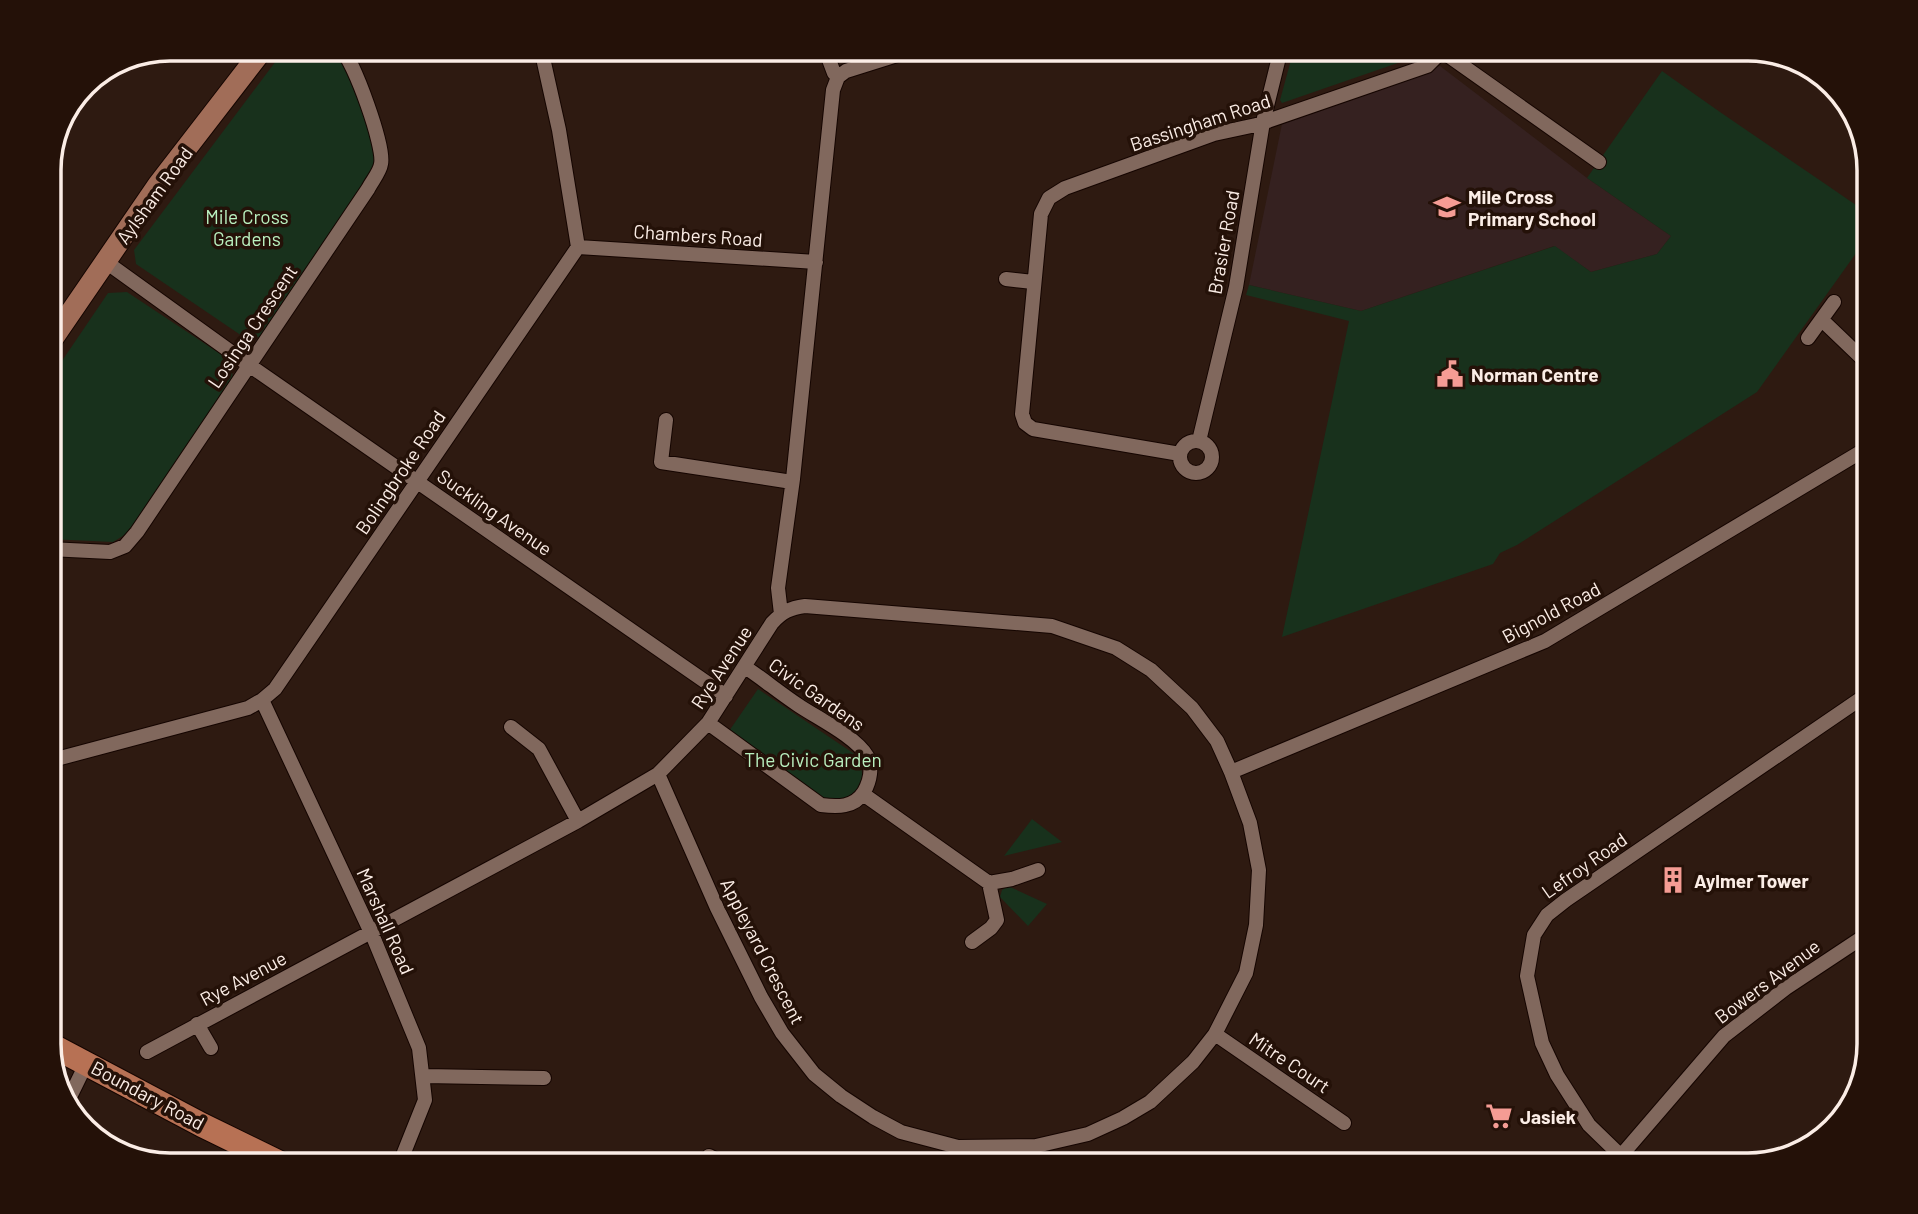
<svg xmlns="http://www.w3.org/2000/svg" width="1918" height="1214" font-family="Barlow,sans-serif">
	<rect width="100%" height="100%" fill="#2e1a11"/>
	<!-- education -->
	<path fill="#352120" d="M 1440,66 L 1587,178 L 1671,236 L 1657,254 L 1591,272 L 1554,246 L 1361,311 L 1249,285 L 1283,119 Z"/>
	<!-- green -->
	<path fill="#18311c" d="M 285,49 L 336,49 L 342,54 L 377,152 L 374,172 L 261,337 L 245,338 L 136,264 L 134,250 Z
		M 1294,49 L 1414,49 L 1418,56 L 1282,103 L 1280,100 Z
		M 1662,71 C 1730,120 1800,166 1869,214 L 1869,235 L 1757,392 L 1517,545 L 1500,553 L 1493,564 L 1282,637 L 1349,321 L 1246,295 L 1249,285 L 1361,311 L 1555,246 L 1591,272 L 1657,254 L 1671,236 L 1587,178 Z
		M 127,292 L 231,361 L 233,381 L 131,531 L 113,542 L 49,539 L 49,380 L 108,293 Z
		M 758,689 L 853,753 C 874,780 857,805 824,800 L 727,734 Z
		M 1032,819 L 1062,842 L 1004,856 Z
		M 1008,886 L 1047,904 L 1028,926 L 1000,897 L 1002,890 Z"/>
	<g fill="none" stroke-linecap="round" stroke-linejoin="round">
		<defs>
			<path id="street" d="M 1439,49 L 1599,162
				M 838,77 L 846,71 L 916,49
				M 578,247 L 816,262
				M 106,262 L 249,365 L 726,696
				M 1006,279 L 1033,282
				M 1822,320 L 1869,365
				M 1808,338 L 1834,302
				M 666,420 L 661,462 L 792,482
				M 1199,441 L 1236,287 L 1263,122 L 1281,49
				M1180 457a16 16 0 1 1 32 0a16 16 0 1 1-32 0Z
				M 1180,454 L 1033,429 L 1025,423 L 1022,414 L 1041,214 L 1049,198 L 1065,188 L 1214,134 L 1256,125 L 1427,66 L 1442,51
				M 49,549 L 110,552 L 125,546 L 137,532 L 368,189 C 372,181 380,172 381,164 C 385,147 354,61 341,49
				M 781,614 L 778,588 L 793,479 L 833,90 L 838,77 L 834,73 L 825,49
				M 262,700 L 374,939 L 419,1048 L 425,1100 L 399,1165
				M 708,723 L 821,805 C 837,807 854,808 864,792 C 870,781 873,767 867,756 C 855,736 817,718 798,705 C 780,693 763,679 745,667
				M 511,727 L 539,749 L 578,821
				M 49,761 L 248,708 L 262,700 L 275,689 L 578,247 L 559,130 L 541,49
				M 1231,772 L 1545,641 L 1869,447
				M 863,794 L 989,883 L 997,920 L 991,928 L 972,942
				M 989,883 L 1012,879 L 1038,870
				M 197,1024 L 211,1048
				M 1215,1034 L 1344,1123
				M 147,1052 L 578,821 L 658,774 L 708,723 L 772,623 C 782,612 790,608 805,606 L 1052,626 L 1116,648 L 1151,670 L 1192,708 L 1217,741 L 1231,772 L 1250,823 L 1259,870 L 1256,925 L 1246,973 L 1215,1034 L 1193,1062 L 1150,1102 L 1123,1118 L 1088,1134 L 1036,1146 L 958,1147 L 901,1132 L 873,1117 L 841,1096 L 814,1074 L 782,1033 L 761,997 L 717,908 L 658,774
				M 424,1076 L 544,1078
				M 66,1105 L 87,1062
				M 985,1148 L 986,1165
				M 709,1156 L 727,1165
				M 1621,1156 L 1589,1125 L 1557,1075 L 1542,1043 L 1527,976 L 1534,935 L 1547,915 L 1566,900 L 1869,693
				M 1613,1165 L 1724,1036 L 1786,988 L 1869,933"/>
			<path id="primary" d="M 49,344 L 158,185 L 263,49"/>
			<path id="highway" d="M 49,1044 L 202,1125 L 284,1165"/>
		</defs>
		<!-- street casing -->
		<use href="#street" stroke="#150501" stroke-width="16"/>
		<!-- primary casing -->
		<use href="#primary" stroke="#150501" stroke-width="23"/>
		<!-- highway casing -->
		<use href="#highway" stroke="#150501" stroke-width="26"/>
		<!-- street -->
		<use href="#street" stroke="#81685d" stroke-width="14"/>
		<!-- primary -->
		<use href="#primary" stroke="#a16d58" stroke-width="21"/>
		<!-- highway -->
		<use href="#highway" stroke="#b77154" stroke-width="24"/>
	</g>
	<!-- icons -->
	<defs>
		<symbol id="school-bare" viewBox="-9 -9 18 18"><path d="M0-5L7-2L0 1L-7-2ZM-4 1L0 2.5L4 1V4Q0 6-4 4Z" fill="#f59c94" stroke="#241108" stroke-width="2.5" paint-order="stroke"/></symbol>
		<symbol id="civic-bare" viewBox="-9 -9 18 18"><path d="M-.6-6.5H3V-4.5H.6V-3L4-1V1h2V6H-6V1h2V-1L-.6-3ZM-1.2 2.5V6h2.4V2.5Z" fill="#f59c94" stroke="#241108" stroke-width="2.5" paint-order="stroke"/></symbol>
		<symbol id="building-bare" viewBox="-9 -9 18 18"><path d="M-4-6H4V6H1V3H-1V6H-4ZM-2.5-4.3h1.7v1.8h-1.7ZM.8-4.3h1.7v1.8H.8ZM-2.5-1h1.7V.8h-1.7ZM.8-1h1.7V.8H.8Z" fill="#f59c94" stroke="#241108" stroke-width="2.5" paint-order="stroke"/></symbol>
		<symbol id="supermarket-bare" viewBox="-9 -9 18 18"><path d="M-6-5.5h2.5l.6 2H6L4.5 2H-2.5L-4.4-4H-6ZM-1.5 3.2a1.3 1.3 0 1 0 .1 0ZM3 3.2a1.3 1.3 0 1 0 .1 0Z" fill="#f59c94" stroke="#241108" stroke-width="2.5" paint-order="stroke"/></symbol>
	</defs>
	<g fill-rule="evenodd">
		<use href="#school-bare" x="1428" y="188" width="38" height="38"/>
		<use href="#civic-bare" x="1431" y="355" width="38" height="38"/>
		<use href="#building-bare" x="1654" y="861" width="38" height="38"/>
		<use href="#supermarket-bare" x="1480" y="1097" width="38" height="38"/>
	</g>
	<g text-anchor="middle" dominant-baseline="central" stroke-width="7" stroke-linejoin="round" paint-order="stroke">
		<!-- street labels -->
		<g font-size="19" fill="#fbede6" stroke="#241108">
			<text transform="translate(1200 122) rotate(-18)">Bassingham Road</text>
			<text transform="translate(154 195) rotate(-54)">Aylsham Road</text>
			<text transform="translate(698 235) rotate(4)">Chambers Road</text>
			<text transform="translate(1223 242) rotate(-80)">Brasier Road</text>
			<text transform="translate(252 326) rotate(-56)">Losinga Crescent</text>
			<text transform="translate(400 472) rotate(-56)">Bolingbroke Road</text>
			<text transform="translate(495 512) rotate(35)">Suckling Avenue</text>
			<text transform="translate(1551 612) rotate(-28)">Bignold Road</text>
			<text transform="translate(721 667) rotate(-57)">Rye Avenue</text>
			<text transform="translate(817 694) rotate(35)">Civic Gardens</text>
			<text transform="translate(1584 865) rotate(-35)">Lefroy Road</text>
			<text transform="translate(386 921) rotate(66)">Marshall Road</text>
			<text transform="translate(763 951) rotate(63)">Appleyard Crescent</text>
			<text transform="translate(243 978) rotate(-28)">Rye Avenue</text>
			<text transform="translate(1767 981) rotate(-37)">Bowers Avenue</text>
			<text transform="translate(1290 1062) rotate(34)">Mitre Court</text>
			<text transform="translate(148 1095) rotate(28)">Boundary Road</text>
		</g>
		<!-- poi labels -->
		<g font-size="19" font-weight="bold" fill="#fbede6" stroke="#241108" text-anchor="start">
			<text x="1468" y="196">Mile Cross<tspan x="1468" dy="22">Primary School</tspan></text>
			<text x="1471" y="374">Norman Centre</text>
			<text x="1694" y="880">Aylmer Tower</text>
			<text x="1520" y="1116">Jasiek</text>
		</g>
		<!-- park labels -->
		<g font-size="19" fill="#baf1c0" stroke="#241108">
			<text x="247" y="216">Mile Cross<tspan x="247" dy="22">Gardens</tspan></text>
			<text x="813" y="759">The Civic Garden</text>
		</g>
	</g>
	<!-- crop -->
	<path d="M0 0H1918V1214H0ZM170 61H1748A109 109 0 0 1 1857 170V1044A109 109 0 0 1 1748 1153H170A109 109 0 0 1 61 1044V170A109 109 0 0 1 170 61Z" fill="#241108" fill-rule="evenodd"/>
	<path fill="none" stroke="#fbede6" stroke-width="3.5" d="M170 61H1748A109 109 0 0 1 1857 170V1044A109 109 0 0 1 1748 1153H170A109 109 0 0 1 61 1044V170A109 109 0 0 1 170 61Z"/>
</svg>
